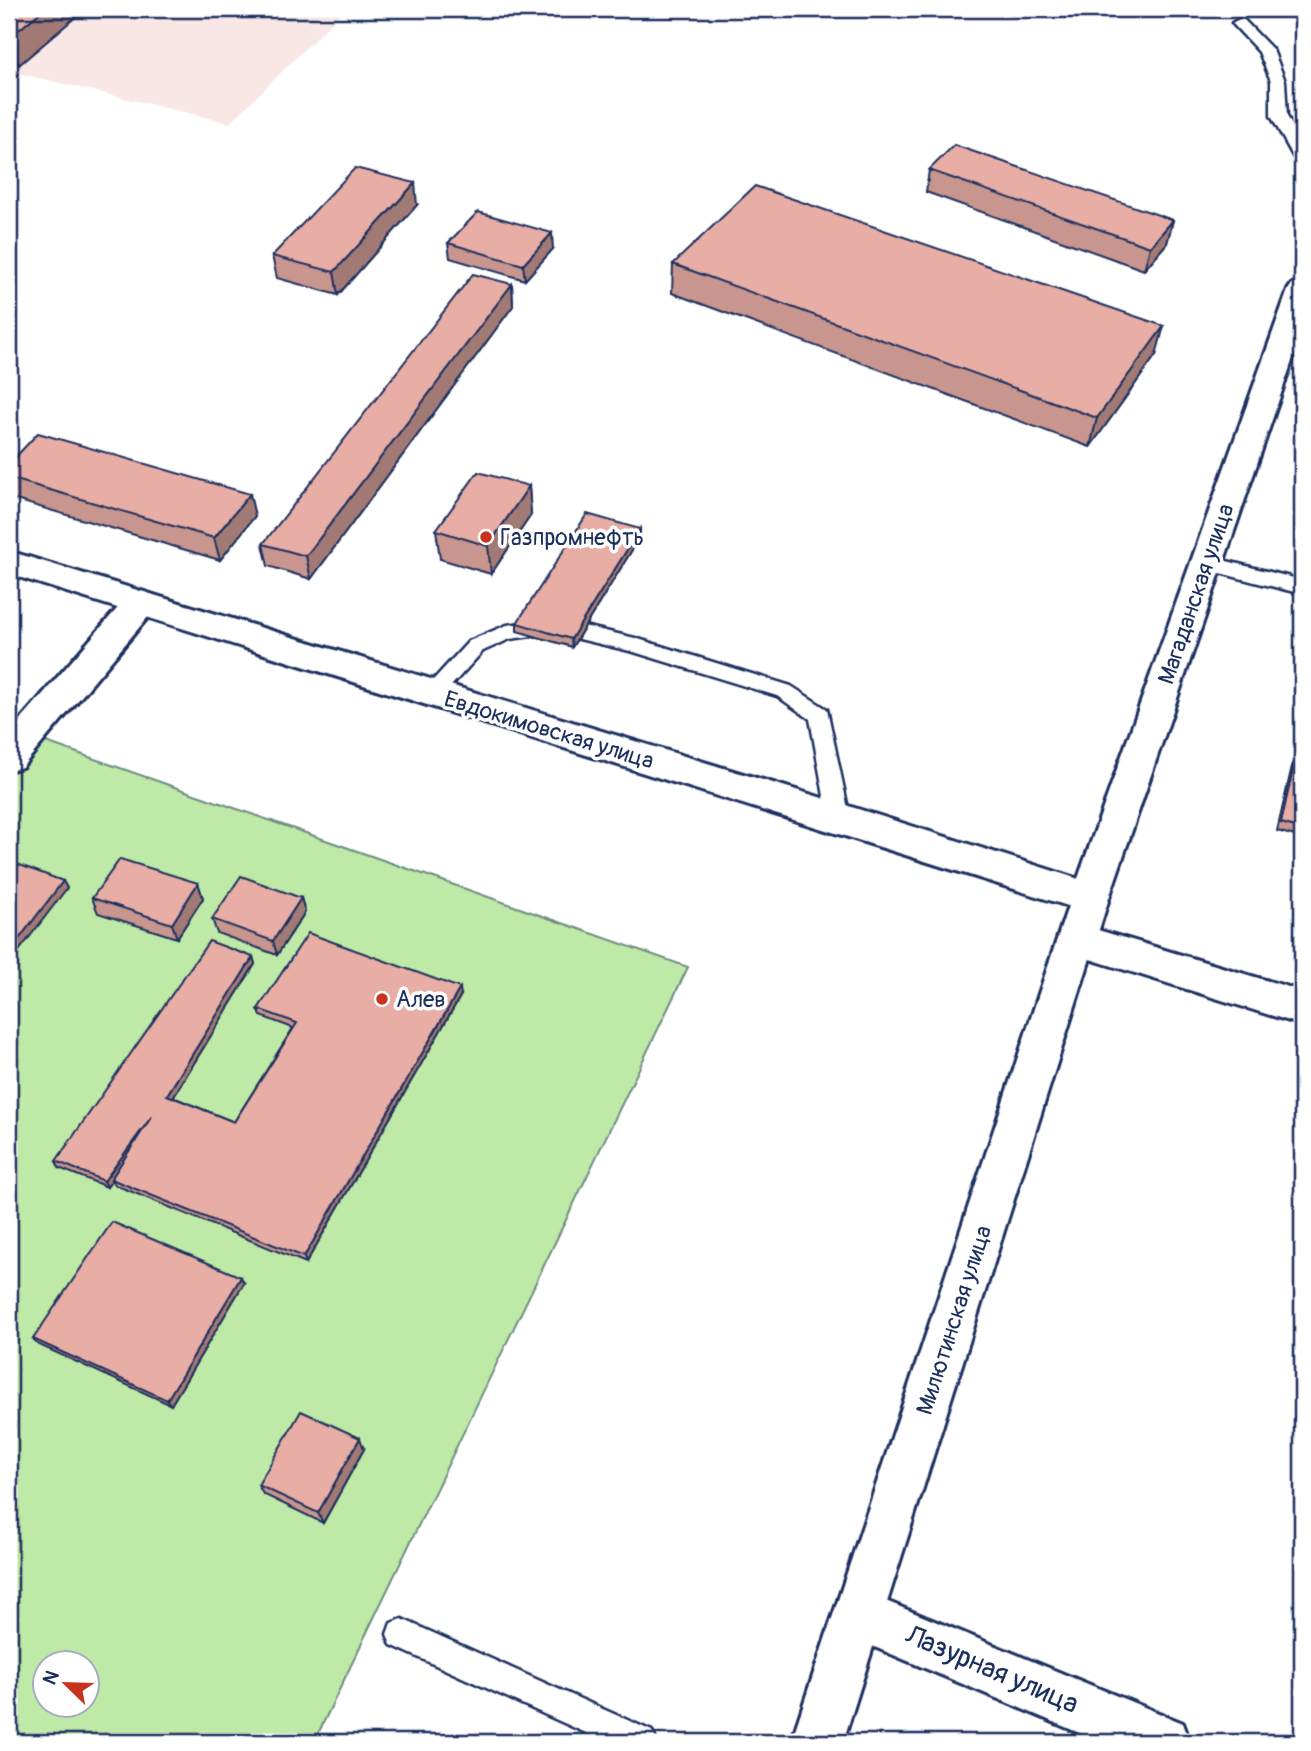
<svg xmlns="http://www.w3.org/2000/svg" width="1311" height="1751" font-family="Pangolin,sans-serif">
	<rect width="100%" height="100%" fill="#fff"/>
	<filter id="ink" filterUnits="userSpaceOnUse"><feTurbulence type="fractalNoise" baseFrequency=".0143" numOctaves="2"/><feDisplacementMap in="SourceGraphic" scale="14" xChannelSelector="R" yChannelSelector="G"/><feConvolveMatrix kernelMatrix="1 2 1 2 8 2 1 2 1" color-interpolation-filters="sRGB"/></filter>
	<g filter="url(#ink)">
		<!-- built -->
		<path fill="#f8e7e4" d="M 9,9 L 345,9 L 230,123 L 9,71 Z"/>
		<!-- green -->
		<path fill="#bfe9a6" stroke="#6d8c82" stroke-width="2" fill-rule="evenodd" d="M 9,729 L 688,967 L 314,1742 L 9,1742 ZM 46,1664 L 88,1664 L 88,1706 L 46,1706 Z"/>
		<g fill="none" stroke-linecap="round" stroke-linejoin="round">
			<defs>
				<path id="service" d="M 1239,19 L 1244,20 L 1273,50 L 1285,81 L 1287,116 L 1302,144 L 1302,163 L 1294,158 L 1271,116 L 1271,81 L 1259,52 L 1232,23 Z
					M 1207,556 L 1302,580 L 1302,594 L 1200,568 L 1197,563 L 1200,558 Z
					M 554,619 L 635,638 L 791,686 L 827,709 L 850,818 L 847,824 L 839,827 L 831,824 L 828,818 L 810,719 L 777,696 L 634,652 L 554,633 L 510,639 L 483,651 L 439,699 L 432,702 L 425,699 L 422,694 L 425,689 L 469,641 L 507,625 Z
					M 402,1619 L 652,1731 L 657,1742 L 606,1742 L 391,1645 L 387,1634 L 391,1623 Z"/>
				<path id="minor" d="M 141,591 L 153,595 L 158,603 L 153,611 L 22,767 L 9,771 L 9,733 L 129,595 Z
					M 1078,924 L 1302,991 L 1302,1025 L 1064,951 L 1058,940 L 1064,929 Z
					M 859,1590 L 1183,1723 L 1190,1742 L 1101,1742 L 841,1633 L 834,1615 L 841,1597 Z"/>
				<path id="tertiary" d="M 1302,281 L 1302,332 L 1109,898 L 1104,909 L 1090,914 L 1076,909 L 1071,898 L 1288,290 L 1292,284 Z"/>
				<path id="secondary" d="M 9,551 L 839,803 L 1104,887 L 1109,898 L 843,1742 L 791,1742 L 1068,906 L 9,574 Z"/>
			</defs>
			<!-- service casing -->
			<use href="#service" stroke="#1b2f5e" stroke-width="5"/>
			<!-- minor casing -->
			<use href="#minor" stroke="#1b2f5e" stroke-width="6"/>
			<!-- tertiary casing -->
			<use href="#tertiary" stroke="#1b2f5e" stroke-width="6"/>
			<!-- secondary casing -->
			<use href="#secondary" stroke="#1b2f5e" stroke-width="6"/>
			<!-- service -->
			<use href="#service" fill="#fff" fill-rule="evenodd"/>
			<!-- minor -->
			<use href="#minor" fill="#fff" fill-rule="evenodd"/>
			<!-- tertiary -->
			<use href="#tertiary" fill="#fff" fill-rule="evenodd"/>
			<!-- secondary -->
			<use href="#secondary" fill="#fff" fill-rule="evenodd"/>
		</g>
		<!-- wall -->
		<path fill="#c8968e" stroke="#1b2f5e" stroke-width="2" d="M 9,9 L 19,65 L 9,63 Z
			M 929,170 L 1173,220 L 1167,243 L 1144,270 L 926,192 Z
			M 417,205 L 338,295 L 277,278 L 272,256 Z
			M 448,243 L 553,249 L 525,280 L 450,258 Z
			M 673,264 L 1156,355 L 1090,447 L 672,293 Z
			M 512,284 L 513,306 L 311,579 L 268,566 L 263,544 Z
			M 9,464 L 255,516 L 220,560 L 9,498 Z
			M 529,486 L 531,515 L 491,574 L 440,559 L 436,530 Z
			M 640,537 L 572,647 L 517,631 L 517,623 Z
			M 1302,723 L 1302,838 L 1277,831 Z
			M 198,883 L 203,898 L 177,938 L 98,913 L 92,898 Z
			M 301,898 L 305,912 L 277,955 L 217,933 L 212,919 Z
			M 253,957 L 255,964 L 173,1097 L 234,1122 L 293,1028 L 261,1016 L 258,1009 L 461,995 L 306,1263 L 115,1185 L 112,1180 L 107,1187 L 59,1168 L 56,1161 Z
			M 244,1283 L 171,1405 L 37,1344 L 33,1339 Z
			M 364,1449 L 323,1523 L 263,1494 L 258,1485 Z"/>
		<!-- shaded-wall -->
		<path fill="#a27a74" stroke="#1b2f5e" stroke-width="2" d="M 44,9 L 85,9 L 19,65 L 10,37 Z
			M 415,183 L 417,205 L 338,295 L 334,272 Z
			M 1173,220 L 1167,243 L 1144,270 L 1150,247 Z
			M 552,233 L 553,249 L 525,280 L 523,265 Z
			M 512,284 L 513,306 L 311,579 L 306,556 Z
			M 1164,326 L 1156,355 L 1090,447 L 1097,418 Z
			M 529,486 L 531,515 L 491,574 L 488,546 Z
			M 250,494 L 255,516 L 220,560 L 214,538 Z
			M 640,529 L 640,537 L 572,647 L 571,639 Z
			M 63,881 L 67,888 L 9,964 L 9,952 Z
			M 198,883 L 203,898 L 177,938 L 172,924 Z
			M 301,898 L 305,912 L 277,955 L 273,941 Z
			M 253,957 L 255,964 L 170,1102 L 167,1095 Z
			M 460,988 L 461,995 L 306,1263 L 304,1257 Z
			M 152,1116 L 111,1179 L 112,1180 L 107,1187 L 104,1181 Z
			M 241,1277 L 244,1283 L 171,1405 L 167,1400 Z
			M 360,1438 L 364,1449 L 323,1523 L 318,1513 Z"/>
		<!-- building -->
		<path fill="#e8aea5" stroke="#1b2f5e" stroke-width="2" d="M 9,9 L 44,9 L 10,37 L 9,37 Z
			M 954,145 L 1173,220 L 1150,247 L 929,170 Z
			M 355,168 L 415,183 L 334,272 L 272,256 Z
			M 755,186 L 1164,326 L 1097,418 L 673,264 Z
			M 478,212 L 552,233 L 523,265 L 448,243 Z
			M 473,274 L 512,284 L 306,556 L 263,544 Z
			M 38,433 L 250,494 L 214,538 L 9,478 L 9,464 Z
			M 478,472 L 529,486 L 488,546 L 436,530 Z
			M 587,514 L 640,529 L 571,639 L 517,623 Z
			M 1302,730 L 1302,829 L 1281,823 Z
			M 120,859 L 198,883 L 172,924 L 92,898 Z
			M 9,861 L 63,881 L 9,952 Z
			M 241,876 L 301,898 L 273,941 L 212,919 Z
			M 308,933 L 460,988 L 304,1257 L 111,1179 L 152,1116 L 104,1181 L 56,1161 L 209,941 L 253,957 L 167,1095 L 234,1122 L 297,1023 L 258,1009 Z
			M 112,1222 L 241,1277 L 167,1400 L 33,1339 Z
			M 301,1411 L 360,1438 L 318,1513 L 258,1485 Z"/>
	</g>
	<!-- markers -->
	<g fill="#c8321e" stroke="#fff" stroke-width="2.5">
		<circle cx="486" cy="537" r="7"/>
		<circle cx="382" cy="999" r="7"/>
	</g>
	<g text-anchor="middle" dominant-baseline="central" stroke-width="7" stroke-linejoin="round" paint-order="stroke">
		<!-- poi labels -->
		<g font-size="23" fill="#1b2f5e" stroke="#fff" text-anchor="start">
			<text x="500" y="537">Газпромнефть</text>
			<text x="396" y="999">Алев</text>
		</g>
		<!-- street labels -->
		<g font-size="23" fill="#1b2f5e" stroke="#fff">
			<text transform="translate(1196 594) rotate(-71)">Магаданская улица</text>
			<text transform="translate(549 730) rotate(17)">Евдокимовская улица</text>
			<text transform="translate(954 1320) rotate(-72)">Милютинская улица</text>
		</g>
		<!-- near-street labels -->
		<g font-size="28" fill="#1b2f5e" stroke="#fff">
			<text transform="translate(992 1670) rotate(23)">Лазурная улица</text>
		</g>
	</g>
	<!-- margin -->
	<rect width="1311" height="1751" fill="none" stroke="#fff" stroke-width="35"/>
	<rect x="18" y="18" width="1276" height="1716" fill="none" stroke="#1b2f5e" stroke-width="2.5" filter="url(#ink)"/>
	<!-- north arrow -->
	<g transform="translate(66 1684) rotate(293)"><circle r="33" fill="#ffffff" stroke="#a4acbf" stroke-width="2"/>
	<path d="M0-5L12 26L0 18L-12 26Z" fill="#c8321e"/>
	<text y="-10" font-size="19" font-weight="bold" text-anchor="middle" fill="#1b2f5e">N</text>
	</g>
</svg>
